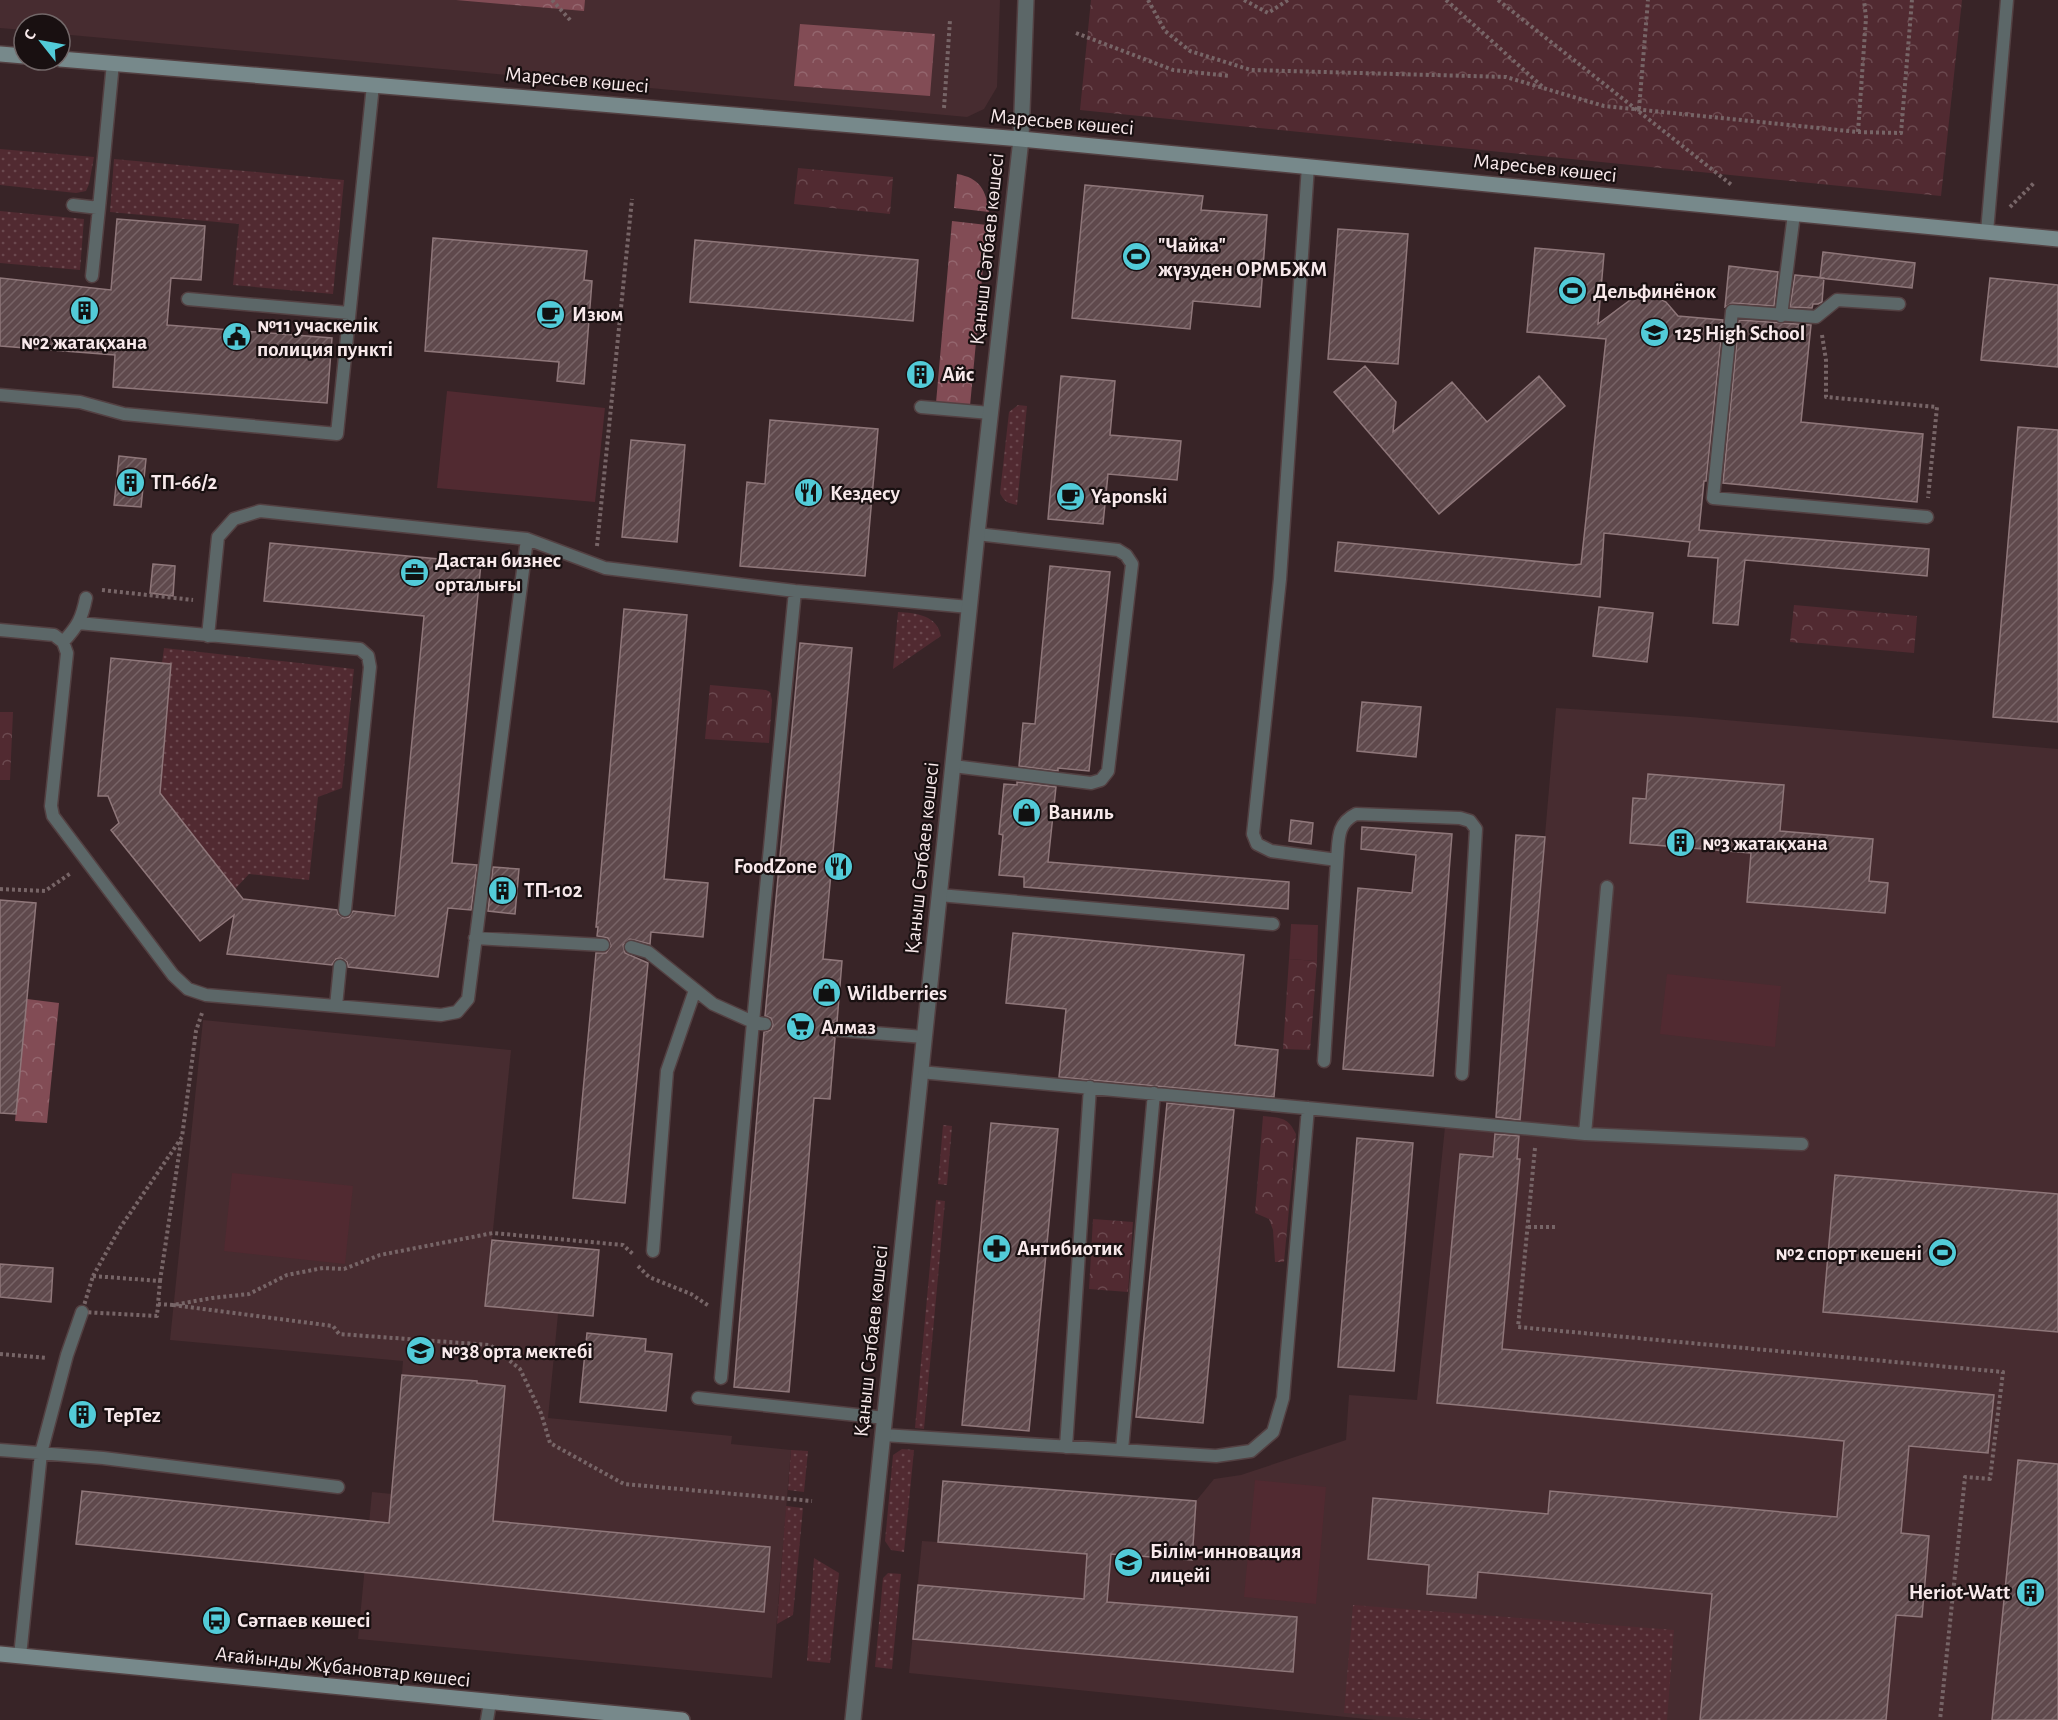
<svg xmlns="http://www.w3.org/2000/svg" width="2058" height="1720" font-family="'Alegreya Sans',sans-serif">
	<defs>
		<pattern id="grass-dots" width="8" height="8" patternUnits="userSpaceOnUse" patternTransform="scale(1.5)"><rect width="8" height="8" fill="#512a31"/><path d="M2 2h.1M6 6h.1" fill="none" stroke="#6b494f" stroke-width="1.8" stroke-linecap="round"/></pattern>
		<pattern id="forest-crowns" width="20" height="18" patternUnits="userSpaceOnUse" patternTransform="scale(1.5)"><rect width="20" height="18" fill="#824c55"/><path d="M2 6a3 3 0 1 1 6 0M12 15a3 3 0 1 1 6 0" fill="none" stroke="#94666e"/></pattern>
		<pattern id="park-crowns" width="20" height="18" patternUnits="userSpaceOnUse" patternTransform="scale(1.5)"><rect width="20" height="18" fill="#512a31"/><path d="M2 6a3 3 0 1 1 6 0M12 15a3 3 0 1 1 6 0" fill="none" stroke="#6b494f"/></pattern>
		<pattern id="building-hatch" width="6" height="6" patternUnits="userSpaceOnUse" patternTransform="scale(1.5)"><rect width="6" height="6" fill="#5f494c"/><path d="M-1 1l2-2M0 6l6-6M5 7l2-2" fill="none" stroke="#776366"/></pattern>
	</defs>
	<rect width="100%" height="100%" fill="#382427"/>
	<!-- built -->
	<path fill="#472c30" d="M 0,0 L 1000,0 L 997,87 L 984,109 L 967,117 L 60,34 L 60,24 L 24,24 L 24,30 L 0,28 Z
		M 1556,708 L 1691,717 L 2058,749 L 2058,1720 L 1376,1720 L 909,1673 L 922,1541 L 938,1542 L 943,1481 L 1196,1501 L 1214,1479 L 1241,1475 L 1346,1440 L 1349,1395 L 1417,1400 L 1446,1117 L 1520,1124 Z
		M 203,1020 L 511,1050 L 492,1240 L 599,1250 L 593,1316 L 558,1314 L 548,1418 L 732,1436 L 731,1444 L 791,1450 L 772,1678 L 358,1639 L 372,1492 L 392,1494 L 403,1361 L 170,1340 Z"/>
	<!-- grass -->
	<path fill="url(#grass-dots)" d="M 0,149 L 94,157 L 89,184 L 86,191 L 76,193 L 0,185 Z
		M 114,159 L 344,180 L 333,294 L 233,285 L 239,224 L 110,212 Z
		M 0,211 L 84,219 L 80,270 L 0,263 Z
		M 1018,405 L 1027,406 L 1017,505 C 1008,503 1004,502 1000,493 L 1009,412 Z
		M 898,612 C 916,613 937,615 941,636 L 893,669 Z
		M 164,648 L 354,669 L 342,788 L 318,797 L 309,880 L 249,874 L 235,889 L 160,793 L 171,664 L 162,663 Z
		M 943,1125 L 952,1126 L 947,1185 L 938,1184 Z
		M 936,1200 L 945,1201 L 924,1429 L 915,1428 Z
		M 902,1449 L 914,1450 L 904,1552 L 891,1550 L 885,1541 L 893,1455 Z
		M 791,1450 L 808,1451 L 804,1492 L 788,1490 Z
		M 786,1506 L 803,1508 L 793,1615 L 777,1624 Z
		M 814,1558 L 839,1573 L 830,1663 L 807,1661 Z
		M 888,1573 L 901,1574 L 892,1669 L 875,1667 L 883,1578 Z
		M 1353,1605 L 1674,1630 L 1667,1720 L 1434,1720 L 1344,1713 Z"/>
	<!-- forest -->
	<path fill="url(#forest-crowns)" d="M 456,0 L 585,0 L 584,11 Z
		M 800,24 L 935,34 L 930,96 L 794,86 Z
		M 957,174 C 980,178 986,190 989,212 L 954,208 Z
		M 952,221 L 987,225 L 970,406 L 936,403 Z
		M 27,999 L 59,1003 L 47,1123 L 15,1121 Z"/>
	<!-- park -->
	<path fill="url(#park-crowns)" d="M 1091,0 L 1962,0 L 1941,196 L 1080,110 Z
		M 798,168 L 893,177 L 890,214 L 794,204 Z
		M 1794,605 L 1917,616 L 1914,653 L 1790,642 Z
		M 710,685 L 766,690 L 770,692 L 772,700 L 769,743 L 705,739 Z
		M 0,712 L 13,712 L 10,780 L 0,780 Z
		M 1289,959 L 1317,961 L 1310,1050 L 1283,1049 Z
		M 1263,1116 C 1281,1118 1288,1117 1296,1134 L 1284,1262 L 1275,1262 L 1273,1230 L 1269,1219 L 1255,1213 Z
		M 1093,1219 L 1133,1222 L 1128,1292 L 1089,1289 Z"/>
	<!-- pitch -->
	<path fill="#512a31" d="M 447,391 L 605,408 L 595,502 L 437,488 Z
		M 1291,924 L 1318,925 L 1317,961 L 1289,959 Z
		M 1667,974 L 1781,986 L 1775,1047 L 1660,1034 Z
		M 232,1173 L 353,1186 L 345,1264 L 224,1251 Z
		M 1255,1480 L 1326,1487 L 1316,1604 L 1244,1597 Z"/>
	<!-- building -->
	<path fill="url(#building-hatch)" stroke="#8f777a" stroke-width="1.5" d="M 1085,185 L 1203,196 L 1201,210 L 1267,215 L 1260,307 L 1193,301 L 1190,329 L 1072,318 Z
		M 117,219 L 205,226 L 201,280 L 171,278 L 167,325 L 332,338 L 327,403 L 113,387 L 115,355 L 0,346 L 0,278 L 111,290 Z
		M 1338,229 L 1408,234 L 1398,364 L 1328,359 Z
		M 433,238 L 587,251 L 584,280 L 592,281 L 584,384 L 557,381 L 559,362 L 425,351 Z
		M 695,240 L 918,260 L 913,321 L 690,302 Z
		M 1535,248 L 1604,254 L 1598,324 L 1633,298 L 1650,294 L 1666,302 L 1678,316 L 1723,320 L 1706,481 L 1704,481 L 1699,530 L 1929,549 L 1927,576 L 1745,560 L 1738,625 L 1713,623 L 1718,558 L 1688,556 L 1690,542 L 1604,533 L 1600,597 L 1335,571 L 1338,542 L 1574,565 L 1581,564 L 1606,339 L 1527,332 Z
		M 1823,252 L 1915,263 L 1912,288 L 1820,278 Z
		M 1729,266 L 1778,272 L 1774,306 L 1733,303 L 1725,307 Z
		M 1795,275 L 1824,278 L 1822,302 L 1818,304 L 1813,304 L 1812,308 L 1790,307 Z
		M 1990,278 L 2058,285 L 2058,367 L 1981,360 Z
		M 1739,320 L 1811,325 L 1801,422 L 1923,434 L 1917,502 L 1723,483 Z
		M 1365,366 L 1396,402 L 1393,432 L 1452,382 L 1487,422 L 1539,376 L 1565,406 L 1439,514 L 1334,392 Z
		M 1061,376 L 1115,381 L 1110,435 L 1181,441 L 1177,480 L 1108,474 L 1103,524 L 1048,519 Z
		M 770,420 L 878,429 L 865,576 L 740,566 L 747,482 L 765,484 Z
		M 2018,427 L 2058,430 L 2058,722 L 1993,717 Z
		M 631,440 L 685,445 L 677,542 L 622,537 Z
		M 119,456 L 146,459 L 141,507 L 114,505 Z
		M 270,543 L 481,563 L 452,863 L 477,865 L 471,910 L 448,908 L 438,977 L 348,967 L 347,962 L 341,958 L 336,959 L 332,965 L 227,954 L 234,915 L 200,941 L 111,830 L 119,823 L 108,796 L 98,796 L 111,658 L 171,664 L 160,793 L 243,899 L 337,910 L 338,914 L 344,918 L 349,917 L 353,911 L 395,916 L 424,616 L 264,601 Z
		M 153,564 L 175,566 L 173,596 L 150,593 Z
		M 1050,566 L 1110,572 L 1089,771 L 1058,768 L 1058,771 L 1019,766 L 1023,723 L 1035,724 Z
		M 1599,607 L 1653,613 L 1647,662 L 1593,656 Z
		M 624,609 L 687,615 L 664,879 L 708,883 L 703,937 L 651,932 L 650,944 L 630,939 L 623,945 L 625,953 L 648,963 L 625,1203 L 573,1198 L 596,953 L 606,953 L 611,946 L 608,938 L 597,936 L 598,927 L 596,927 Z
		M 800,643 L 852,648 L 823,959 L 842,961 L 837,1022 L 832,1023 L 828,1029 L 829,1034 L 835,1038 L 830,1099 L 814,1098 L 789,1392 L 734,1387 L 764,1032 L 771,1030 L 773,1025 L 771,1018 L 765,1016 Z
		M 1362,702 L 1421,707 L 1416,757 L 1357,751 Z
		M 1648,774 L 1784,785 L 1780,831 L 1873,839 L 1869,881 L 1888,883 L 1885,913 L 1747,902 L 1751,853 L 1630,843 L 1633,798 L 1646,799 Z
		M 1017,782 L 1056,787 L 1048,862 L 1289,882 L 1288,909 L 1024,887 L 1024,877 L 999,875 L 1003,835 L 999,834 L 1004,784 L 1017,785 Z
		M 1291,820 L 1313,823 L 1311,844 L 1289,841 Z
		M 1362,827 L 1452,834 L 1433,1076 L 1343,1069 L 1358,888 L 1412,893 L 1416,855 L 1361,849 Z
		M 1516,835 L 1545,837 L 1520,1120 L 1496,1117 Z
		M 493,867 L 519,869 L 515,914 L 488,911 Z
		M 0,900 L 36,903 L 16,1114 L 0,1113 Z
		M 1013,933 L 1244,955 L 1235,1045 L 1278,1050 L 1274,1097 L 1059,1077 L 1066,1009 L 1006,1003 Z
		M 1167,1103 L 1234,1110 L 1203,1423 L 1136,1417 Z
		M 991,1123 L 1058,1129 L 1029,1431 L 962,1425 Z
		M 1495,1134 L 1519,1136 L 1517,1159 L 1520,1159 L 1502,1349 L 1994,1395 L 1988,1453 L 1909,1446 L 1901,1533 L 1929,1536 L 1922,1617 L 1896,1615 L 1886,1720 L 1700,1720 L 1712,1594 L 1478,1572 L 1476,1598 L 1427,1594 L 1429,1565 L 1368,1559 L 1373,1498 L 1548,1514 L 1550,1491 L 1837,1517 L 1844,1441 L 1437,1403 L 1460,1154 L 1493,1157 Z
		M 1357,1138 L 1413,1143 L 1394,1371 L 1338,1367 Z
		M 1835,1175 L 2058,1194 L 2058,1332 L 1823,1312 Z
		M 492,1240 L 599,1250 L 593,1316 L 485,1306 Z
		M 0,1264 L 53,1268 L 51,1302 L 0,1297 Z
		M 587,1333 L 646,1339 L 645,1351 L 672,1354 L 666,1411 L 580,1402 Z
		M 402,1375 L 477,1381 L 477,1383 L 505,1386 L 493,1521 L 770,1547 L 764,1612 L 76,1544 L 82,1491 L 389,1523 Z
		M 2018,1460 L 2058,1464 L 2058,1720 L 1992,1720 Z
		M 943,1481 L 1196,1501 L 1192,1560 L 1111,1554 L 1107,1602 L 1297,1617 L 1293,1672 L 913,1639 L 918,1585 L 1084,1599 L 1087,1554 L 938,1542 Z"/>
	<g fill="none" stroke-linecap="round" stroke-linejoin="round">
		<defs>
			<path id="lane" d="M 1308,166 L 1280,579 L 1253,834 L 1257,844 L 1271,851 L 1337,860
				M 73,205 L 99,208 L 113,63
				M 1987,232 L 2007,0
				M 92,276 L 99,208
				M 188,299 L 349,313
				M 1899,304 L 1837,300 L 1816,317 L 1732,311 L 1713,498 L 1927,517
				M 1781,316 L 1794,214
				M 0,395 L 80,402 L 124,414 L 337,434 L 373,85
				M 921,407 L 990,413
				M 78,623 L 360,649 L 368,656 L 370,667 L 345,910
				M 0,630 L 54,635 L 63,642 L 67,653 L 51,806 L 53,816 L 173,975 L 188,989 L 206,995 L 441,1015 L 457,1012 L 468,999 L 527,539
				M 208,636 L 218,537 L 234,519 L 260,511 L 527,539 L 605,568 L 795,591 L 969,607
				M 63,642 C 78,626 82,618 86,598
				M 953,766 L 1091,783 L 1101,780 L 1108,771 L 1132,564 L 1126,555 L 1118,550 L 977,534
				M 939,895 L 1273,924
				M 475,938 L 603,945
				M 631,947 L 648,952 L 713,1004 L 753,1022 L 765,1024
				M 336,1006 L 340,966
				M 836,1030 L 924,1037
				M 1324,1061 L 1337,860 C 1339,840 1336,824 1356,814 L 1460,818 L 1470,821 L 1476,829 L 1462,1074
				M 920,1072 L 1585,1134 L 1802,1144
				M 1585,1134 L 1607,887
				M 653,1251 L 667,1071 L 695,990
				M 721,1378 L 753,1022 L 795,591
				M 698,1398 L 885,1418
				M 883,1435 L 1216,1456 L 1251,1451 L 1273,1432 L 1283,1398 L 1308,1108
				M 1066,1447 L 1090,1087
				M 0,1450 L 103,1458 L 338,1487
				M 1122,1450 L 1154,1093
				M 20,1656 L 41,1453 L 67,1355 L 82,1312
				M 487,1720 L 490,1702"/>
			<path id="street" d="M 853,1720 L 977,534 L 1021,139 L 1026,0"/>
			<path id="secondary" d="M 0,54 L 24,56
				M 60,59 L 1021,139 L 2058,239
				M 0,1654 L 682,1720"/>
		</defs>
		<!-- lane casing -->
		<use href="#lane" stroke="#534042" stroke-width="15"/>
		<!-- street casing -->
		<use href="#street" stroke="#534042" stroke-width="18"/>
		<!-- secondary casing -->
		<use href="#secondary" stroke="#534042" stroke-width="18"/>
		<!-- path -->
		<path stroke="#776567" stroke-width="4" stroke-dasharray="3 3" stroke-linecap="butt" d="M 552,0 L 571,21
			M 1148,0 L 1165,31 L 1190,51 L 1251,70 L 1506,77 L 1604,106 L 1858,132 L 1866,18 L 1864,0
			M 1244,0 L 1268,13 L 1288,0
			M 1446,0 L 1544,88
			M 1498,0 L 1733,186
			M 1076,33 L 1173,70 L 1230,76
			M 944,108 L 950,20
			M 1639,109 L 1648,0
			M 1858,132 L 1901,133 L 1912,0
			M 2010,207 L 2034,183
			M 1822,335 L 1826,360 L 1826,397 L 1937,407 L 1928,498
			M 597,546 L 632,199
			M 102,590 L 193,600
			M 0,889 L 45,891 L 71,873
			M 1535,1148 L 1518,1327 L 2003,1372 L 1990,1479 L 1965,1477 L 1940,1720
			M 1528,1227 L 1556,1227
			M 638,1266 L 649,1277 L 691,1294 L 709,1306
			M 93,1276 L 120,1228 L 182,1137 L 196,1031 L 202,1013
			M 93,1276 L 160,1281 L 157,1316 L 82,1312 Z
			M 160,1281 L 181,1141
			M 158,1304 L 173,1305 L 212,1298 L 249,1294 L 287,1275 L 323,1268 L 344,1269 L 380,1255 L 493,1233 L 623,1245 L 633,1254
			M 173,1305 L 333,1326 L 339,1334 L 490,1345 L 520,1369 L 541,1413 L 550,1443 L 624,1484 L 812,1501
			M 0,1354 L 47,1358"/>
		<!-- lane -->
		<use href="#lane" stroke="#5c6768" stroke-width="12"/>
		<!-- street -->
		<use href="#street" stroke="#5c6768" stroke-width="15"/>
		<!-- secondary -->
		<use href="#secondary" stroke="#77898b" stroke-width="15"/>
	</g>
	<!-- icons -->
	<defs>
		<symbol id="stadium-disc" viewBox="-11 -11 22 22"><circle r="9.5" fill="#52cbd8" stroke="#191011"/><path d="M0-5a6.5 5 0 1 0 0 10a6.5 5 0 1 0 0-10ZM-3.5-1.8h7v3.6h-7Z" fill="#111"/></symbol>
		<symbol id="building-disc" viewBox="-11 -11 22 22"><circle r="9.5" fill="#52cbd8" stroke="#191011"/><path d="M-4-6H4V6H1V3H-1V6H-4ZM-2.5-4.3h1.7v1.8h-1.7ZM.8-4.3h1.7v1.8H.8ZM-2.5-1h1.7V.8h-1.7ZM.8-1h1.7V.8H.8Z" fill="#111"/></symbol>
		<symbol id="cafe-disc" viewBox="-11 -11 22 22"><circle r="9.5" fill="#52cbd8" stroke="#191011"/><path d="M-5.5-4.5H6V0H3Q3 3.5 0 3.5H-2.5Q-5.5 3.5-5.5 0ZM3-3.2v2h1.7v-2ZM-6 4.5H4V6H-6Z" fill="#111"/></symbol>
		<symbol id="school-disc" viewBox="-11 -11 22 22"><circle r="9.5" fill="#52cbd8" stroke="#191011"/><path d="M0-5L7-2L0 1L-7-2ZM-4 1L0 2.5L4 1V4Q0 6-4 4Z" fill="#111"/></symbol>
		<symbol id="civic-disc" viewBox="-11 -11 22 22"><circle r="9.5" fill="#52cbd8" stroke="#191011"/><path d="M-.6-6.5H3V-4.5H.6V-3L4-1V1h2V6H-6V1h2V-1L-.6-3ZM-1.2 2.5V6h2.4V2.5Z" fill="#111"/></symbol>
		<symbol id="restaurant-disc" viewBox="-11 -11 22 22"><circle r="9.5" fill="#52cbd8" stroke="#191011"/><path d="M-5-6h1v4h1v-4h1v4h1v-4h1v5L-1.5 .5V6h-2V.5L-5-1ZM5-6V6H3V1.5H1.5Q1.5-4 5-6Z" fill="#111"/></symbol>
		<symbol id="office-disc" viewBox="-11 -11 22 22"><circle r="9.5" fill="#52cbd8" stroke="#191011"/><path d="M-6-3h4V-5.5h4V-3h4V5H-6ZM-1-4.5V-3h2v-1.5ZM-6 0V1H6V0Z" fill="#111"/></symbol>
		<symbol id="shop-disc" viewBox="-11 -11 22 22"><circle r="9.5" fill="#52cbd8" stroke="#191011"/><path d="M-5-2.5h2.3a2.7 3.5 0 0 1 5.4 0H5L5.5 6h-11ZM-1.5-2.5h3a1.5 2.3 0 0 0-3 0Z" fill="#111"/></symbol>
		<symbol id="supermarket-disc" viewBox="-11 -11 22 22"><circle r="9.5" fill="#52cbd8" stroke="#191011"/><path d="M-6-5.5h2.5l.6 2H6L4.5 2H-2.5L-4.4-4H-6ZM-1.5 3.2a1.3 1.3 0 1 0 .1 0ZM3 3.2a1.3 1.3 0 1 0 .1 0Z" fill="#111"/></symbol>
		<symbol id="pharmacy-disc" viewBox="-11 -11 22 22"><circle r="9.5" fill="#52cbd8" stroke="#191011"/><path d="M-2-6h4v4h4v4h-4v4h-4v-4h-4v-4h4Z" fill="#111"/></symbol>
		<symbol id="bus-disc" viewBox="-11 -11 22 22"><circle r="9.5" fill="#52cbd8" stroke="#191011"/><path d="M-5-6H5V4H4V6H2V4H-2V6H-4V4H-5ZM-3.5-4V0h7V-4ZM-3.5 1.2v1.5H-2V1.2ZM2 1.2v1.5H3.5V1.2Z" fill="#111"/></symbol>
	</defs>
	<g fill-rule="evenodd">
		<use href="#stadium-disc" x="1120" y="240" width="33" height="33"/>
		<use href="#stadium-disc" x="1556" y="274" width="33" height="33"/>
		<use href="#building-disc" x="68" y="294" width="33" height="33"/>
		<use href="#cafe-disc" x="534" y="298" width="33" height="33"/>
		<use href="#school-disc" x="1638" y="316" width="33" height="33"/>
		<use href="#civic-disc" x="220" y="320" width="33" height="33"/>
		<use href="#building-disc" x="904" y="358" width="33" height="33"/>
		<use href="#building-disc" x="114" y="466" width="33" height="33"/>
		<use href="#restaurant-disc" x="792" y="476" width="33" height="33"/>
		<use href="#cafe-disc" x="1054" y="480" width="33" height="33"/>
		<use href="#office-disc" x="398" y="556" width="33" height="33"/>
		<use href="#shop-disc" x="1010" y="796" width="33" height="33"/>
		<use href="#building-disc" x="1664" y="826" width="33" height="33"/>
		<use href="#restaurant-disc" x="822" y="850" width="33" height="33"/>
		<use href="#building-disc" x="486" y="874" width="33" height="33"/>
		<use href="#shop-disc" x="810" y="976" width="33" height="33"/>
		<use href="#supermarket-disc" x="784" y="1010" width="33" height="33"/>
		<use href="#pharmacy-disc" x="980" y="1232" width="33" height="33"/>
		<use href="#stadium-disc" x="1926" y="1236" width="33" height="33"/>
		<use href="#school-disc" x="404" y="1334" width="33" height="33"/>
		<use href="#building-disc" x="66" y="1398" width="33" height="33"/>
		<use href="#school-disc" x="1112" y="1546" width="33" height="33"/>
		<use href="#building-disc" x="2014" y="1576" width="33" height="33"/>
		<use href="#bus-disc" x="200" y="1604" width="33" height="33"/>
	</g>
	<g text-anchor="middle" dominant-baseline="central" stroke-width="4.5" stroke-linejoin="round" paint-order="stroke">
		<!-- street labels -->
		<g font-size="21" fill="#f8e9eb" stroke="#191011">
			<text transform="translate(577 80) rotate(5)">Маресьев көшесі</text>
			<text transform="translate(1062 122) rotate(5)">Маресьев көшесі</text>
			<text transform="translate(1545 168) rotate(6)">Маресьев көшесі</text>
			<text transform="translate(987 249) rotate(-84)">Қаныш Сәтбаев көшесі</text>
			<text transform="translate(922 858) rotate(-84)">Қаныш Сәтбаев көшесі</text>
			<text transform="translate(871 1341) rotate(-84)">Қаныш Сәтбаев көшесі</text>
			<text transform="translate(343 1667) rotate(6)">Ағайынды Жұбановтар көшесі</text>
		</g>
		<!-- poi labels -->
		<g font-size="21" font-weight="bold" fill="#f8e9eb" stroke="#191011" text-anchor="start">
			<text x="1158" y="245">"Чайка"<tspan x="1158" dy="24">жүзуден ОРМБЖМ</tspan></text>
			<text x="1593" y="291">Дельфинёнок</text>
			<text x="572" y="314">Изюм</text>
			<text x="257" y="325">№11 учаскелік<tspan x="257" dy="24">полиция пункті</tspan></text>
			<text x="1675" y="333">125 High School</text>
			<text x="84" y="342" text-anchor="middle">№2 жатақхана</text>
			<text x="942" y="374">Айс</text>
			<text x="151" y="482">ТП-66/2</text>
			<text x="830" y="493">Кездесу</text>
			<text x="1091" y="496">Yaponski</text>
			<text x="435" y="560">Дастан бизнес<tspan x="435" dy="24">орталығы</tspan></text>
			<text x="1048" y="812">Ваниль</text>
			<text x="1702" y="843">№3 жатақхана</text>
			<text x="817" y="866" text-anchor="end">FoodZone</text>
			<text x="524" y="890">ТП-102</text>
			<text x="847" y="993">Wildberries</text>
			<text x="821" y="1027">Алмаз</text>
			<text x="1017" y="1248">Антибиотик</text>
			<text x="1922" y="1253" text-anchor="end">№2 спорт кешені</text>
			<text x="441" y="1351">№38 орта мектебі</text>
			<text x="104" y="1415">TepTez</text>
			<text x="1150" y="1551">Білім-инновация<tspan x="1150" dy="24">лицейі</tspan></text>
			<text x="2010" y="1592" text-anchor="end">Heriot-Watt</text>
			<text x="237" y="1620">Сәтпаев көшесі</text>
		</g>
	</g>
	<!-- north arrow -->
	<g transform="translate(42 42) rotate(301)"><circle r="28" fill="#191011" stroke="#726768" stroke-width="1.5"/>
	<path d="M0-4.5L10 22L0 15L-10 22Z" fill="#52cbd8"/>
	<text y="-9" font-size="16" font-weight="bold" text-anchor="middle" fill="#f8e9eb">С</text>
	</g>
</svg>
